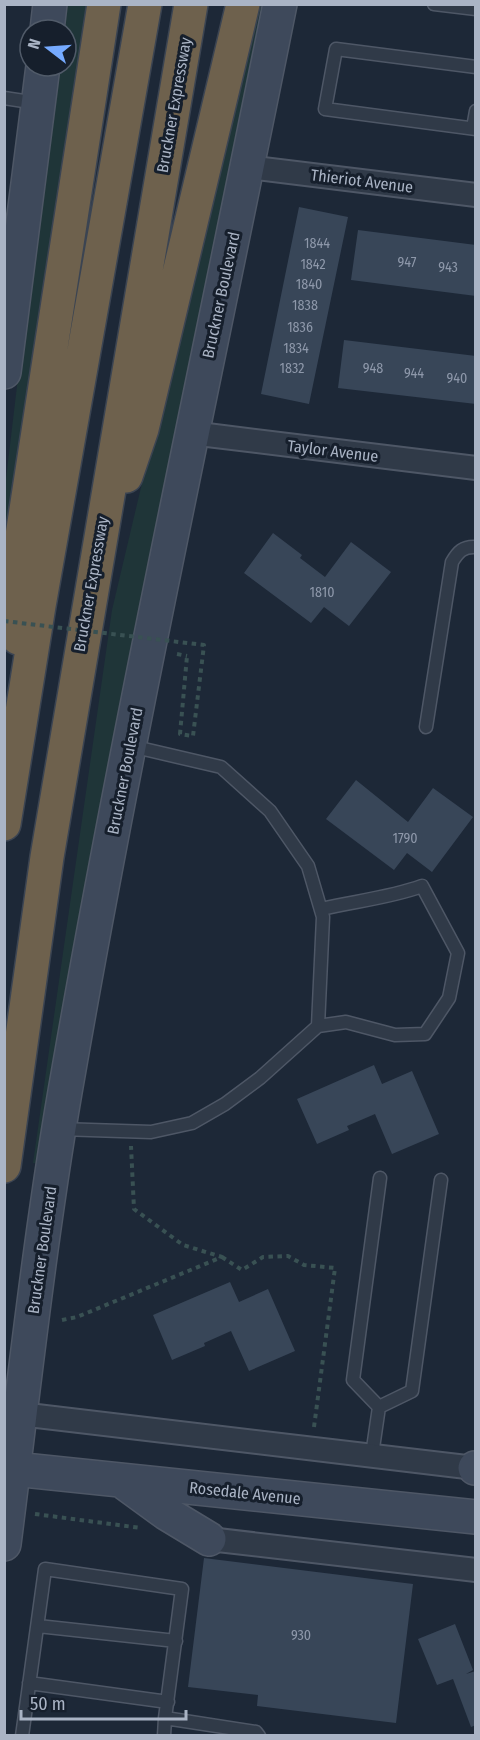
<svg xmlns="http://www.w3.org/2000/svg" width="480" height="1740" font-family="'Fira Sans Condensed',sans-serif">
	<rect width="100%" height="100%" fill="#1d2837"/>
	<!-- green -->
	<path fill="#1f3538" d="M 63,5 L 96,5 L 5,575 L 5,487 L 55,66 L 66,66 L 66,30 L 60,30 Z
		M 255,5 L 265,5 L 40,1164 L 33,1163 L 112,610 Z"/>
	<!-- building -->
	<path fill="#384658" d="M 299,207 L 348,217 L 309,404 L 261,394 Z
		M 358,230 L 476,245 L 476,296 L 351,280 Z
		M 344,340 L 476,356 L 476,404 L 338,388 Z
		M 273,533 L 302,555 L 300,558 L 325,577 L 351,542 L 391,572 L 349,626 L 324,607 L 311,623 L 244,573 Z
		M 356,780 L 408,822 L 433,788 L 473,817 L 432,872 L 407,853 L 394,870 L 326,819 Z
		M 374,1065 L 382,1084 L 412,1071 L 439,1134 L 392,1154 L 375,1114 L 347,1126 L 349,1130 L 317,1144 L 297,1099 Z
		M 230,1282 L 239,1302 L 268,1289 L 295,1351 L 249,1371 L 231,1331 L 204,1343 L 205,1346 L 172,1360 L 153,1315 Z
		M 204,1558 L 413,1584 L 396,1723 L 257,1706 L 258,1695 L 188,1687 Z
		M 455,1624 L 473,1670 L 466,1674 L 476,1671 L 476,1725 L 471,1727 L 453,1679 L 437,1685 L 418,1639 Z"/>
	<g fill="none" stroke-linecap="round" stroke-linejoin="round">
		<defs>
			<path id="service" d="M 434,4 L 476,9
				M 476,67 L 336,49 L 325,109 L 476,129
				M 4,98 L 37,103
				M 473,128 L 476,111
				M 426,727 L 452,562 C 458,552 463,546 476,547
				M 131,746 L 221,767 L 270,811 L 308,866 L 323,917 L 318,1026
				M 60,1129 L 151,1132 L 192,1123 L 225,1104 L 260,1078 L 318,1026 L 346,1022 L 395,1035 L 425,1034 L 449,998 L 458,953 L 422,886 C 389,898 355,901 321,909
				M 379,1407 L 412,1391 L 441,1180
				M 372,1455 L 379,1407 L 353,1380 L 380,1178
				M 38,1626 L 176,1641
				M 29,1683 L 168,1702
				M 22,1736 L 45,1569 L 182,1589 L 165,1718 L 256,1732 L 259,1736
				M 164,1736 L 165,1718"/>
			<path id="minor" d="M 248,167 L 476,195
				M 191,433 L 476,468
				M 20,1414 L 475,1468
				M 209,1539 L 476,1570"/>
			<path id="secondary" d="M 47,30 L 50,4
				M 4,372 L 43,66
				M 475,1468 L 476,1468
				M 4,1470 L 14,1469 L 476,1517
				M 122,1481 L 166,1513 L 209,1539
				M 4,1544 C 24,1386 41,1226 69,1069 C 131,713 209,359 280,4"/>
			<path id="motorway" d="M 126,476 L 142,429 L 243,4
				M 18,638 L 17,568 L 104,4
				M 4,824 L 39,606 L 145,4
				M 4,1166 L 47,857 L 191,4"/>
		</defs>
		<!-- service casing -->
		<use href="#service" stroke="#4e5766" stroke-width="15"/>
		<!-- minor casing -->
		<use href="#minor" stroke="#4e5766" stroke-width="26"/>
		<!-- secondary casing -->
		<use href="#secondary" stroke="#4e5766" stroke-width="36"/>
		<!-- motorway casing -->
		<use href="#motorway" stroke="#3b4452" stroke-width="36"/>
		<!-- path -->
		<path stroke="#395153" stroke-width="4" stroke-dasharray="4.5 4.5" stroke-linecap="butt" d="M 177,654 L 187,656
			M 222,1257 L 242,1270 L 263,1257 L 288,1256 L 304,1265 L 335,1268 L 314,1427
			M 62,1320 L 77,1317 L 222,1257 L 183,1245 L 134,1209 L 131,1146
			M 35,1514 L 141,1528"/>
		<!-- service -->
		<use href="#service" stroke="#303a48" stroke-width="12"/>
		<!-- minor -->
		<use href="#minor" stroke="#303a48" stroke-width="22"/>
		<!-- secondary -->
		<use href="#secondary" stroke="#3e495b" stroke-width="33"/>
		<!-- motorway -->
		<use href="#motorway" stroke="#6e614d" stroke-width="33"/>
		<!-- path-bridge -->
		<path stroke="#395153" stroke-width="4" stroke-dasharray="4.5 4.5" stroke-linecap="butt" d="M 4,621 L 204,645 L 193,736 L 180,734 L 187,656"/>
	</g>
	<g text-anchor="middle" dominant-baseline="central" stroke-width="6" stroke-linejoin="round" paint-order="stroke">
		<!-- number labels -->
		<g font-size="14" fill="#8e98aa">
			<text x="317" y="243">1844</text>
			<text x="407" y="262">947</text>
			<text x="313" y="264">1842</text>
			<text x="448" y="267">943</text>
			<text x="309" y="284">1840</text>
			<text x="305" y="305">1838</text>
			<text x="300" y="327">1836</text>
			<text x="296" y="348">1834</text>
			<text x="292" y="368">1832</text>
			<text x="373" y="368">948</text>
			<text x="414" y="373">944</text>
			<text x="457" y="378">940</text>
			<text x="322" y="592">1810</text>
			<text x="405" y="838">1790</text>
			<text x="301" y="1635">930</text>
		</g>
		<!-- street labels -->
		<g font-size="16" fill="#aab4c5" stroke="#161f2c">
			<text transform="translate(174 105) rotate(-80)">Bruckner Expressway</text>
			<text transform="translate(362 181) rotate(7)">Thieriot Avenue</text>
			<text transform="translate(221 295) rotate(-78)">Bruckner Boulevard</text>
			<text transform="translate(333 451) rotate(7)">Taylor Avenue</text>
			<text transform="translate(91 584) rotate(-80)">Bruckner Expressway</text>
			<text transform="translate(125 771) rotate(-79)">Bruckner Boulevard</text>
			<text transform="translate(42 1250) rotate(-82)">Bruckner Boulevard</text>
			<text transform="translate(245 1493) rotate(6)">Rosedale Avenue</text>
		</g>
	</g>
	<!-- border -->
	<rect width="480" height="1740" fill="none" stroke="#aab4c5" stroke-width="12"/>
	<!-- north arrow -->
	<g transform="translate(48 48) rotate(287)"><circle r="28" fill="#161f2c" stroke="#515b69" stroke-width="1.5"/>
	<path d="M0-4.5L10 22L0 15L-10 22Z" fill="#75aaff"/>
	<text y="-9" font-size="16" font-weight="bold" text-anchor="middle" fill="#aab4c5">N</text>
	</g>
	<!-- scale -->
	<path d="M21 1710v9h165v-9" fill="none" stroke="#aab4c5" stroke-width="3"/>
	<text x="30" y="1710" font-size="18" fill="#aab4c5" stroke="#161f2c" stroke-width="4.5" paint-order="stroke">50 m</text>
</svg>
